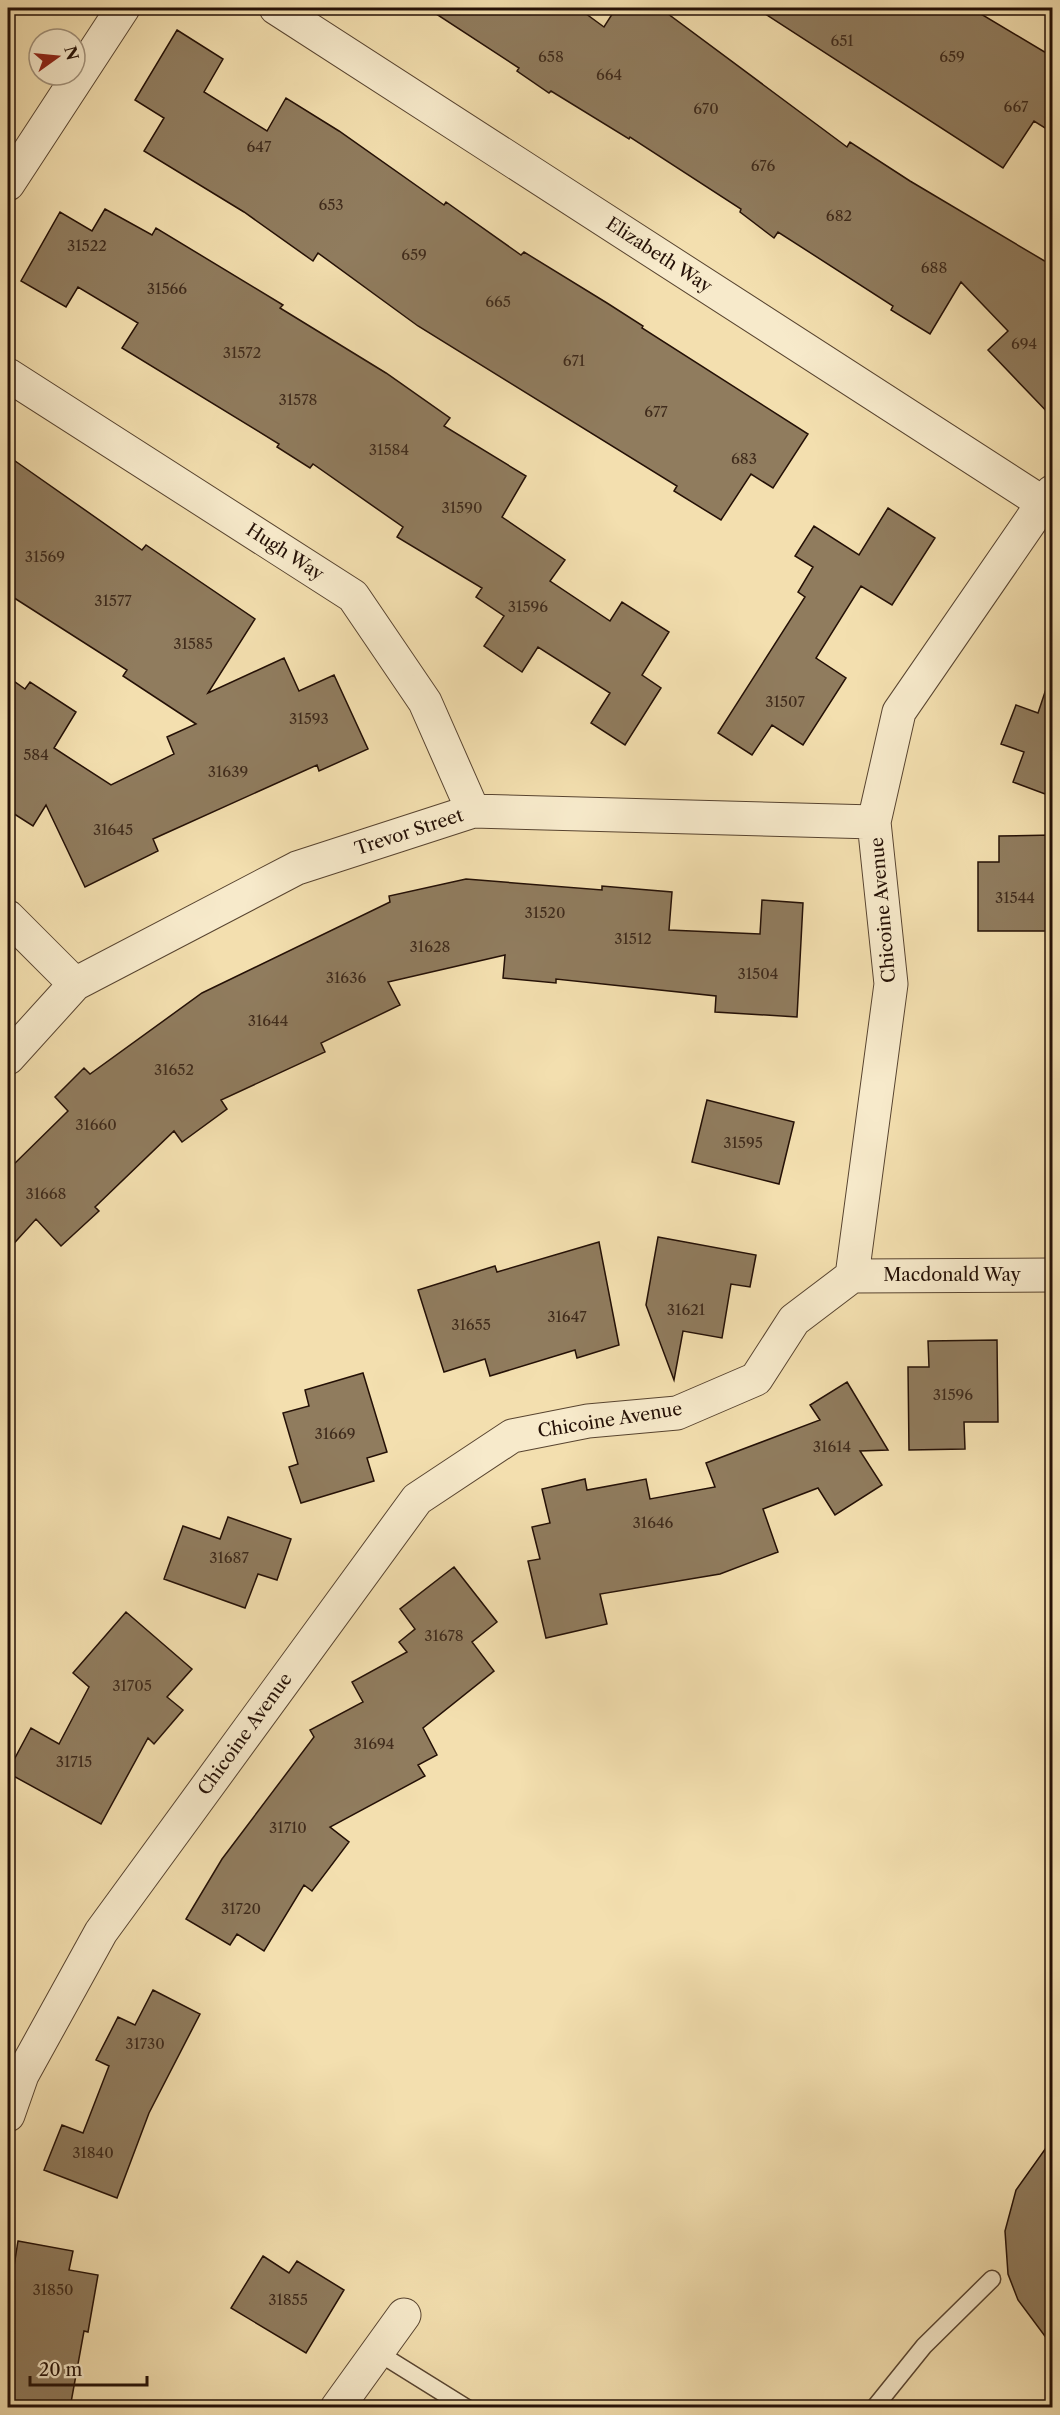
<svg xmlns="http://www.w3.org/2000/svg" width="1060" height="2415" font-family="'Libre Caslon Text',serif">
	<rect width="100%" height="100%" fill="#f3dfaf"/>
	<filter id="stains"><feTurbulence type="fractalNoise" baseFrequency=".00333" numOctaves="4"/><feColorMatrix values="0 0 0 0 .2 0 0 0 0 .09 0 0 0 0 .02 0 0 0 .5 -.17"/></filter>
	<radialGradient id="worn" r=".72"><stop offset=".6" stop-color="#630" stop-opacity="0"/><stop offset="1" stop-color="#630" stop-opacity=".3"/></radialGradient>
	<!-- building -->
	<path fill="#907c5e" stroke="#241006" stroke-width="1.5" d="M 427,8 L 578,8 L 604,27 L 616,8 L 660,8 L 847,147 L 850,142 L 910,181 L 1053,266 L 1053,418 L 988,350 L 1008,331 L 961,282 L 930,334 L 891,310 L 893,306 L 778,232 L 774,238 L 740,212 L 741,209 L 630,137 L 629,139 L 551,91 L 549,93 L 517,71 L 519,68 Z
		M 756,8 L 971,8 L 1053,57 L 1053,133 L 1034,121 L 1003,168 Z
		M 177,30 L 223,59 L 204,92 L 267,131 L 286,98 L 339,131 L 444,205 L 446,202 L 521,255 L 524,252 L 607,303 L 643,326 L 642,328 L 808,434 L 773,488 L 751,474 L 721,520 L 674,491 L 677,486 L 418,326 L 318,253 L 313,261 L 244,212 L 144,151 L 164,118 L 135,100 Z
		M 105,209 L 152,235 L 156,228 L 283,305 L 280,308 L 386,373 L 450,418 L 444,426 L 526,476 L 502,517 L 565,560 L 550,581 L 610,621 L 622,602 L 669,632 L 642,675 L 661,688 L 625,745 L 591,723 L 610,693 L 538,647 L 522,672 L 484,646 L 504,616 L 476,597 L 482,588 L 397,537 L 403,527 L 313,464 L 310,468 L 277,447 L 279,444 L 122,348 L 138,323 L 78,287 L 66,307 L 21,281 L 60,212 L 92,231 Z
		M 8,456 L 142,550 L 146,545 L 255,619 L 208,693 L 284,658 L 299,691 L 334,675 L 368,749 L 319,771 L 317,765 L 153,839 L 158,851 L 85,887 L 46,805 L 33,826 L 8,810 L 8,677 L 25,689 L 30,682 L 76,712 L 54,748 L 111,785 L 174,754 L 167,737 L 196,724 L 123,676 L 127,670 L 8,594 Z
		M 888,508 L 935,538 L 892,605 L 861,586 L 816,658 L 846,678 L 803,745 L 772,725 L 752,755 L 718,733 L 805,597 L 798,592 L 813,567 L 795,556 L 814,526 L 859,555 Z
		M 1048,683 L 1053,684 L 1053,797 L 1013,782 L 1024,752 L 1001,744 L 1016,705 L 1038,713 Z
		M 1053,835 L 1053,931 L 978,931 L 978,862 L 999,862 L 999,836 Z
		M 466,879 L 602,890 L 602,886 L 672,892 L 669,930 L 760,934 L 762,900 L 803,903 L 797,1017 L 715,1012 L 716,996 L 556,979 L 556,983 L 503,978 L 505,955 L 388,982 L 400,1005 L 321,1043 L 325,1052 L 221,1100 L 227,1109 L 182,1142 L 174,1131 L 95,1207 L 99,1211 L 61,1246 L 36,1219 L 8,1250 L 8,1170 L 68,1111 L 55,1097 L 84,1068 L 90,1074 L 202,993 L 390,902 L 389,896 Z
		M 707,1100 L 794,1122 L 779,1184 L 692,1162 Z
		M 658,1237 L 756,1255 L 750,1287 L 731,1284 L 722,1338 L 683,1331 L 674,1380 L 646,1305 Z
		M 599,1242 L 619,1345 L 577,1358 L 575,1350 L 490,1376 L 485,1359 L 444,1372 L 418,1290 L 495,1266 L 497,1272 Z
		M 997,1340 L 998,1422 L 964,1422 L 965,1449 L 909,1450 L 908,1367 L 929,1367 L 928,1341 Z
		M 363,1373 L 387,1452 L 367,1458 L 374,1481 L 301,1503 L 289,1467 L 298,1464 L 283,1413 L 309,1406 L 305,1390 Z
		M 847,1382 L 888,1450 L 860,1451 L 882,1485 L 835,1515 L 818,1488 L 763,1509 L 778,1552 L 720,1574 L 600,1594 L 607,1624 L 546,1638 L 528,1561 L 540,1559 L 532,1527 L 550,1523 L 542,1489 L 585,1479 L 587,1490 L 646,1479 L 650,1499 L 715,1487 L 706,1463 L 820,1420 L 810,1405 Z
		M 228,1517 L 291,1539 L 277,1580 L 258,1574 L 245,1608 L 164,1579 L 183,1526 L 220,1539 Z
		M 454,1567 L 497,1622 L 472,1642 L 494,1671 L 423,1728 L 437,1755 L 418,1765 L 425,1776 L 330,1827 L 349,1842 L 312,1891 L 304,1885 L 264,1951 L 237,1934 L 230,1945 L 186,1919 L 222,1859 L 314,1737 L 310,1730 L 363,1702 L 352,1682 L 407,1652 L 399,1642 L 415,1629 L 400,1609 Z
		M 126,1612 L 192,1669 L 167,1697 L 183,1710 L 154,1744 L 148,1738 L 101,1824 L 8,1773 L 8,1771 L 31,1728 L 59,1744 L 89,1687 L 73,1673 Z
		M 153,1990 L 200,2014 L 149,2113 L 117,2198 L 44,2170 L 62,2125 L 83,2133 L 109,2066 L 96,2060 L 118,2017 L 135,2025 Z
		M 1053,2138 L 1053,2347 L 1018,2300 L 1008,2274 L 1005,2231 L 1016,2190 Z
		M 18,2241 L 73,2251 L 69,2270 L 98,2275 L 88,2332 L 84,2331 L 70,2408 L 8,2408 L 8,2304 Z
		M 263,2256 L 289,2273 L 297,2261 L 344,2290 L 306,2353 L 231,2308 Z"/>
	<g fill="none" stroke-linecap="round" stroke-linejoin="round">
		<defs>
			<path id="service" d="M 377,2352 L 467,2408
				M 874,2408 L 924,2346 L 992,2279"/>
			<path id="minor" d="M 276,8 L 1043,503
				M 8,184 L 123,8
				M 8,375 L 353,596 L 425,702 L 473,811
				M 8,917 L 75,984
				M 8,1058 L 75,984 L 297,868 L 473,811 L 874,822
				M 852,1276 L 1052,1275
				M 8,2115 L 22,2075 L 101,1932 L 417,1499 L 512,1436 L 588,1421 L 677,1413 L 756,1379 L 794,1320 L 852,1276 L 891,984 L 874,822 L 899,712 L 1043,503 L 1052,492
				M 337,2408 L 404,2315"/>
		</defs>
		<!-- service casing -->
		<use href="#service" stroke="#584430" stroke-width="19"/>
		<!-- minor casing -->
		<use href="#minor" stroke="#584430" stroke-width="35"/>
		<!-- service -->
		<use href="#service" stroke="#f7eacb" stroke-width="16"/>
		<!-- minor -->
		<use href="#minor" stroke="#f7eacb" stroke-width="33"/>
	</g>
	<g text-anchor="middle" dominant-baseline="central" stroke-width="4.5" stroke-linejoin="round" paint-order="stroke">
		<!-- number labels -->
		<g font-size="15" fill="#3f2b1c">
			<text x="842" y="40">651</text>
			<text x="551" y="56">658</text>
			<text x="952" y="56">659</text>
			<text x="609" y="74">664</text>
			<text x="1016" y="106">667</text>
			<text x="706" y="108">670</text>
			<text x="259" y="146">647</text>
			<text x="763" y="165">676</text>
			<text x="331" y="204">653</text>
			<text x="839" y="215">682</text>
			<text x="87" y="245">31522</text>
			<text x="414" y="254">659</text>
			<text x="934" y="267">688</text>
			<text x="167" y="288">31566</text>
			<text x="498" y="301">665</text>
			<text x="1024" y="343">694</text>
			<text x="242" y="352">31572</text>
			<text x="574" y="360">671</text>
			<text x="298" y="399">31578</text>
			<text x="656" y="411">677</text>
			<text x="389" y="449">31584</text>
			<text x="744" y="458">683</text>
			<text x="462" y="507">31590</text>
			<text x="45" y="556">31569</text>
			<text x="113" y="600">31577</text>
			<text x="528" y="606">31596</text>
			<text x="193" y="643">31585</text>
			<text x="785" y="701">31507</text>
			<text x="309" y="718">31593</text>
			<text x="36" y="754">584</text>
			<text x="228" y="771">31639</text>
			<text x="113" y="829">31645</text>
			<text x="1015" y="897">31544</text>
			<text x="545" y="912">31520</text>
			<text x="633" y="938">31512</text>
			<text x="430" y="946">31628</text>
			<text x="758" y="973">31504</text>
			<text x="346" y="977">31636</text>
			<text x="268" y="1020">31644</text>
			<text x="174" y="1069">31652</text>
			<text x="96" y="1124">31660</text>
			<text x="743" y="1142">31595</text>
			<text x="46" y="1193">31668</text>
			<text x="686" y="1309">31621</text>
			<text x="567" y="1316">31647</text>
			<text x="471" y="1324">31655</text>
			<text x="953" y="1394">31596</text>
			<text x="335" y="1433">31669</text>
			<text x="832" y="1446">31614</text>
			<text x="653" y="1522">31646</text>
			<text x="229" y="1557">31687</text>
			<text x="444" y="1635">31678</text>
			<text x="132" y="1685">31705</text>
			<text x="374" y="1743">31694</text>
			<text x="74" y="1761">31715</text>
			<text x="288" y="1827">31710</text>
			<text x="241" y="1908">31720</text>
			<text x="145" y="2043">31730</text>
			<text x="93" y="2152">31840</text>
			<text x="53" y="2289">31850</text>
			<text x="288" y="2299">31855</text>
		</g>
		<!-- street labels -->
		<g font-size="18" fill="#241006" stroke="#f7eacb">
			<text transform="translate(659 255) rotate(33)">Elizabeth Way</text>
			<text transform="translate(285 552) rotate(33)">Hugh Way</text>
			<text transform="translate(409 832) rotate(-18)">Trevor Street</text>
			<text transform="translate(883 910) rotate(-95)">Chicoine Avenue</text>
			<text x="952" y="1275">Macdonald Way</text>
			<text transform="translate(610 1420) rotate(-9)">Chicoine Avenue</text>
			<text transform="translate(245 1734) rotate(-54)">Chicoine Avenue</text>
		</g>
	</g>
	<!-- margin -->
	<rect width="1060" height="2415" fill="none" stroke="#f3dfaf" stroke-width="30"/>
	<rect x="9" y="9" width="1042" height="2397" fill="none" stroke="#241006" stroke-width="3"/>
	<rect x="15" y="15" width="1030" height="2385" fill="none" stroke="#241006" stroke-width="1.5"/>
	<!-- north arrow -->
	<g transform="translate(57 57) rotate(75)"><circle r="28" fill="#f7eacb" stroke="#a3937c" stroke-width="1.5"/>
	<path d="M0-4.5L10 22L0 15L-10 22Z" fill="#8f2418"/>
	<text y="-9" font-size="16" font-weight="bold" text-anchor="middle" fill="#241006">N</text>
	</g>
	<!-- scale -->
	<path d="M30 2376v9h117v-9" fill="none" stroke="#241006" stroke-width="3"/>
	<text x="39" y="2376" font-size="18" fill="#241006" stroke="#f7eacb" stroke-width="4.5" paint-order="stroke">20 m</text>
	<rect width="100%" height="100%" filter="url(#stains)"/>
	<rect width="100%" height="100%" fill="url(#worn)"/>
</svg>
